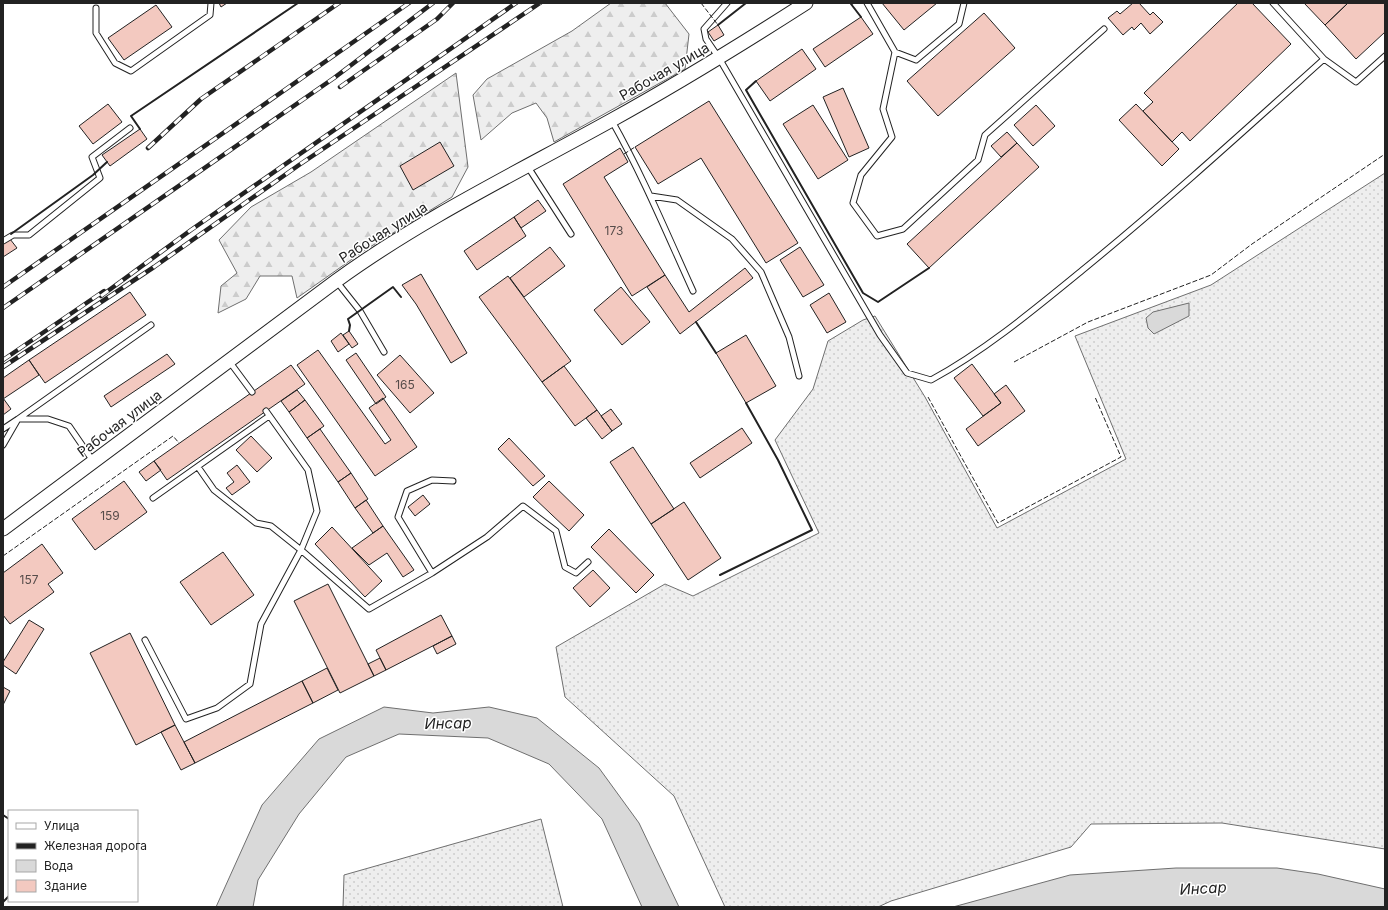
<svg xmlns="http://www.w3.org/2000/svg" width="1388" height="910" font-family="Inter,sans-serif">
	<defs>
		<pattern id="grass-dots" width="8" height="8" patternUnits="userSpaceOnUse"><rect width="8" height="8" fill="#eee"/><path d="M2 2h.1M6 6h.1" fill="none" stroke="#ccc" stroke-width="1.8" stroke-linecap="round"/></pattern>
		<pattern id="forest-firs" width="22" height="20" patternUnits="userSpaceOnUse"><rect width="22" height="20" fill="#eee"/><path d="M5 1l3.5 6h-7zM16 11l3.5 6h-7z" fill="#ccc"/></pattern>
	</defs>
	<rect width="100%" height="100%" fill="#fff"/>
	<!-- grass -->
	<path fill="url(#grass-dots)" stroke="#6f6f6f" d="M 1385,173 L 1385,849 L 1222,823 L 1091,824 L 1071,847 L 891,901 L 878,907 L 725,907 L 674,796 L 565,697 L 556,647 L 665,584 L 693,596 L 819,533 L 775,440 L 813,389 L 828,341 L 863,320 L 875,316 L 925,397 L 997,528 L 1126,459 L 1075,336 L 1211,285 Z
		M 541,819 L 563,907 L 343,907 L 344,875 Z"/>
	<!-- forest -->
	<path fill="url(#forest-firs)" stroke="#6f6f6f" d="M 611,3 L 665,3 L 689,34 L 685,69 L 554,142 L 547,118 L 536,103 L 512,113 L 481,140 L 473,95 L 487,79 L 572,31 Z
		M 456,73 L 468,167 L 452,197 L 365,250 L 297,298 L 292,276 L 260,276 L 246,299 L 218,313 L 221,286 L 237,273 L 219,240 L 251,207 L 311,172 Z"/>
	<!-- water -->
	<path fill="#d9d9d9" stroke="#6f6f6f" d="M 1189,303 L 1189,316 L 1154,334 L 1148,328 L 1146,318 L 1153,312 Z
		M 384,707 L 433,713 L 489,707 L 537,718 L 599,768 L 639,823 L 679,907 L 642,907 L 602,819 L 549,764 L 488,738 L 399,734 L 346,757 L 299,814 L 258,880 L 253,907 L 216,907 L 262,805 L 319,739 Z
		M 1176,868 L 1277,868 L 1318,874 L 1385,889 L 1385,907 L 953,907 L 1070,875 Z"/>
	<!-- building -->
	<path fill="#f3c9c0" stroke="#222" d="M 219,3 L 227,3 L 221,7 Z
		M 882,3 L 937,3 L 904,30 Z
		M 1133,3 L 1139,3 L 1150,15 L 1153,12 L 1163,22 L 1150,34 L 1141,23 L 1134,30 L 1132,27 L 1123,35 L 1108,18 L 1117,11 L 1120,14 Z
		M 1238,3 L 1252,3 L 1291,44 L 1190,141 L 1182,132 L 1172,142 L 1143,111 L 1153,102 L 1144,93 Z
		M 1304,3 L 1348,3 L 1325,25 Z
		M 1348,3 L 1385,3 L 1385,32 L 1356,59 L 1325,25 Z
		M 156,5 L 172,27 L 124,60 L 108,38 Z
		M 984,13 L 1015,48 L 938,116 L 907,81 Z
		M 861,17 L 873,34 L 825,67 L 813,49 Z
		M 718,25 L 724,35 L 714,41 L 708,32 Z
		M 802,49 L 816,69 L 770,101 L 756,81 Z
		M 843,88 L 869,148 L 849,157 L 823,97 Z
		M 709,101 L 798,243 L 766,263 L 701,158 L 658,184 L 635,147 Z
		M 108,104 L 122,122 L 93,144 L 79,126 Z
		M 1136,104 L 1179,149 L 1162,166 L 1119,120 Z
		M 813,105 L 848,160 L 818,179 L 783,124 Z
		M 1036,105 L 1055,126 L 1033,146 L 1014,125 Z
		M 140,129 L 147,139 L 110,166 L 102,155 Z
		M 1007,132 L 1017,143 L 1001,157 L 991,146 Z
		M 440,142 L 454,166 L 413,190 L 400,166 Z
		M 1017,143 L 1039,167 L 929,268 L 907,244 Z
		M 620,148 L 628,162 L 604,177 L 665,275 L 632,296 L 563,184 Z
		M 538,200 L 546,211 L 521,228 L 514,217 Z
		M 514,217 L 526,236 L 477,270 L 464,251 Z
		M 10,239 L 17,248 L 3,257 L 3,244 Z
		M 550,247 L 565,266 L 524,297 L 510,278 Z
		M 800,247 L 824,285 L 803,297 L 780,260 Z
		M 745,268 L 753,278 L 680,334 L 647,287 L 665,275 L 689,312 Z
		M 421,274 L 467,353 L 451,363 L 416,304 L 402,285 Z
		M 508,276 L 571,361 L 542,382 L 479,297 Z
		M 621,287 L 650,322 L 622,345 L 594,310 Z
		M 130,292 L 146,315 L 45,383 L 29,360 Z
		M 829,293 L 846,322 L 827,333 L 810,305 Z
		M 349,331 L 358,344 L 352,348 L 343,335 Z
		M 341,333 L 349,344 L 338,352 L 331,341 Z
		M 746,335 L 776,386 L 746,403 L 716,353 Z
		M 318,350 L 385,444 L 391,440 L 369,408 L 383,398 L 417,447 L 375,476 L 297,365 Z
		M 356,353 L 386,397 L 376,404 L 346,360 Z
		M 167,354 L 175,364 L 111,407 L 104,396 Z
		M 400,355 L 434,393 L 410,413 L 377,375 Z
		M 29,360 L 39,375 L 3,399 L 3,378 Z
		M 972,364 L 1001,403 L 983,416 L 954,378 Z
		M 291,365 L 305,384 L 167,480 L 154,461 Z
		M 564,366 L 597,410 L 575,426 L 542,382 Z
		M 1006,385 L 1025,411 L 978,446 L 966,429 L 1001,403 L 994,394 Z
		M 297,390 L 305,400 L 289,412 L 281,401 Z
		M 3,398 L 11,409 L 3,415 Z
		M 305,400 L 324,426 L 307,438 L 289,412 Z
		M 611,409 L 622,424 L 612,431 L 601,416 Z
		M 597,410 L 612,431 L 602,439 L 586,418 Z
		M 742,428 L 752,443 L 700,478 L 690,463 Z
		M 320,429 L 351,473 L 338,482 L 307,438 Z
		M 251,436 L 272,458 L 257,472 L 236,450 Z
		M 509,438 L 545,476 L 533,486 L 498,449 Z
		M 633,447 L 674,509 L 651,524 L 610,462 Z
		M 154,461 L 161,470 L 146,481 L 139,472 Z
		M 237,465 L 250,482 L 232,495 L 226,488 L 234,482 L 227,473 Z
		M 351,473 L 368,499 L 355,508 L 338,482 Z
		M 124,481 L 147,512 L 95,550 L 72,519 Z
		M 549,481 L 584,515 L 569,531 L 533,497 Z
		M 423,495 L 430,504 L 415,516 L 408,507 Z
		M 366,500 L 383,526 L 373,533 L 355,508 Z
		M 684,502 L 721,558 L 688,580 L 651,524 Z
		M 383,526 L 414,570 L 403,577 L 387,553 L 369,565 L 352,548 Z
		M 332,527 L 382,581 L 365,597 L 315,544 Z
		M 609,529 L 654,575 L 636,593 L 591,547 Z
		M 42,544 L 63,573 L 48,584 L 54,592 L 10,624 L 3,615 L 3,573 Z
		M 223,552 L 254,595 L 211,625 L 180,582 Z
		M 593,570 L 610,588 L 590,607 L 573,588 Z
		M 328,584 L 374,676 L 340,693 L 294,601 Z
		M 441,615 L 452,636 L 386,670 L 376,650 Z
		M 29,620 L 44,629 L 16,674 L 3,665 L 3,662 Z
		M 130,633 L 175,725 L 136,745 L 90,653 Z
		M 452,636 L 456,644 L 437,654 L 433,646 Z
		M 380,658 L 386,670 L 374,676 L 368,664 Z
		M 327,668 L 338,690 L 313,703 L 302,681 Z
		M 302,681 L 313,703 L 195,763 L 184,742 Z
		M 3,687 L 10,691 L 3,705 Z
		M 175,725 L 195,763 L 181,770 L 161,732 Z"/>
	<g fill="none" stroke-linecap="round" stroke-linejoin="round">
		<defs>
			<path id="service" d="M 727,3 L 704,29 L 706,39 L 719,58 L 880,335 L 907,373 L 931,380 C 986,350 1036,308 1085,268 C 1167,201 1245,130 1324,59 L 1356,82 L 1385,56
				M 867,3 L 895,52 L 883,109 L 892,137 L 861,175 L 853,203 L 877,236 L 903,229 L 978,160 L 985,135 L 1104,29
				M 1273,3 L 1324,59
				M 96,8 L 96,33 L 115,63 L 131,71 L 210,15 L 211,3
				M 895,52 L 916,60 L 959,24 L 964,3
				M 612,121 C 643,176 667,234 693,291
				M 528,167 L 571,234
				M 651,196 L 677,200 L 732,239 L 761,272 L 789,337 L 799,376
				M 3,241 L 13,235 L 29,235 L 100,178 L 92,157 L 130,128
				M 337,282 L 360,311 L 384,352
				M 229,361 L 252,392
				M 266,411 L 308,470 L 317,511 L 301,550 L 369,609 L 432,573 L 487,537 L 523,506 L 556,531 L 565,567 L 576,573 L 588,562
				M 3,429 L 18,419 L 48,419 L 69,426 L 93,461
				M 3,445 L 18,419 L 151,325
				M 153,498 L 269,416
				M 432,573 L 398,517 L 407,491 L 432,480 L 453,481
				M 145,640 L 186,719 L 217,708 L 250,684 L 261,624 L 301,550 L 271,526 L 256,523 L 214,490 L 198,467"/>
			<path id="tertiary" d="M 3,529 L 336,281 C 421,219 518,172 610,121 C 677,84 742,44 806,3"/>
		</defs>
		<!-- service casing -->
		<use href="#service" stroke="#222" stroke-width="7"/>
		<!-- tertiary casing -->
		<use href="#tertiary" stroke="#222" stroke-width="15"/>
		<!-- service -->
		<use href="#service" stroke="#fff" stroke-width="5"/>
		<!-- tertiary -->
		<use href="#tertiary" stroke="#fff" stroke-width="13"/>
		<defs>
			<path id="rail" d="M 340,87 L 437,19 L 453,3
				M 148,148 L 201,99 L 339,3
				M 3,287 L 409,3
				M 101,296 L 191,230 L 516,3
				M 3,308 L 334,78 L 433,3
				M 3,360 L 104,291
				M 3,367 L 154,267 L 299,165 L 540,3"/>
		</defs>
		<!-- rail casing -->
		<use href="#rail" stroke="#222" stroke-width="4.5"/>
		<!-- rail -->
		<use href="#rail" stroke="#fff" stroke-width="3" stroke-dasharray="9" stroke-linecap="butt"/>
		<!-- fence -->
		<path stroke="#222" stroke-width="1" stroke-dasharray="5 2" stroke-linecap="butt" d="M 701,3 L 718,25
			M 624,154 L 635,147
			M 1014,362 L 1088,322 L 1211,275 L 1252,244 L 1385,154
			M 928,397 L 998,523 L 1121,457 L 1095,397
			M 3,556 L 173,436 L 179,443"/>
		<!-- wall -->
		<path stroke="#222" stroke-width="2" d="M 853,3 L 851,4 L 861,17
			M 718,25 L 746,3
			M 756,81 L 746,90 L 863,293 L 878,302 L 929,268
			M 140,129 L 131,116 L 298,3
			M 11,234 L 93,175 L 107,162
			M 696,322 L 716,353
			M 349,331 L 350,325 L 348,319 L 393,287 L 401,297
			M 720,575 L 812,530 L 778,460 L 746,403
			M 3,815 L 9,819
			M 3,902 L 9,896"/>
	</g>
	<g text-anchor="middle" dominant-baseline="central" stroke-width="3" stroke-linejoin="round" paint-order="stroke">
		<!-- number labels -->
		<g font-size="12" fill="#564c4a">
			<text x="614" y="230">173</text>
			<text x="405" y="384">165</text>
			<text x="110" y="515">159</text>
			<text x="29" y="579">157</text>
		</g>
		<!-- street labels -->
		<g font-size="14" fill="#222" stroke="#fff">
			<text transform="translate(664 71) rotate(-30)">Рабочая улица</text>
			<text transform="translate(383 232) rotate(-32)">Рабочая улица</text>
			<text transform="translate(119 423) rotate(-37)">Рабочая улица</text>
		</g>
		<!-- water labels -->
		<g font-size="15" font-style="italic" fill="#222" stroke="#fff">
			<text transform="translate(448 723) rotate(-1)">Инсар</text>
			<text transform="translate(1203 888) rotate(-3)">Инсар</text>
		</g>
	</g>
	<!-- border -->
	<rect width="1388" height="910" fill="none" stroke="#222222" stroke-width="8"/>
	<!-- legend -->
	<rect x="8" y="810" width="130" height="92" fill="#ffffff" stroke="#a7a7a7"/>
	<rect x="16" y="823" width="20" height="6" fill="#ffffff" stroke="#a7a7a7"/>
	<text x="44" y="830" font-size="12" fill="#222222">Улица</text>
	<rect x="16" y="843" width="20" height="6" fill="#222222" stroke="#a7a7a7"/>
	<text x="44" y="850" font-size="12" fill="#222222">Железная дорога</text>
	<rect x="16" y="860" width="20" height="12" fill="#d9d9d9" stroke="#a7a7a7"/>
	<text x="44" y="870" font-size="12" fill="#222222">Вода</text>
	<rect x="16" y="880" width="20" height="12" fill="#f3c9c0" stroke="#a7a7a7"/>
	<text x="44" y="890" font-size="12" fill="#222222">Здание</text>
</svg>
